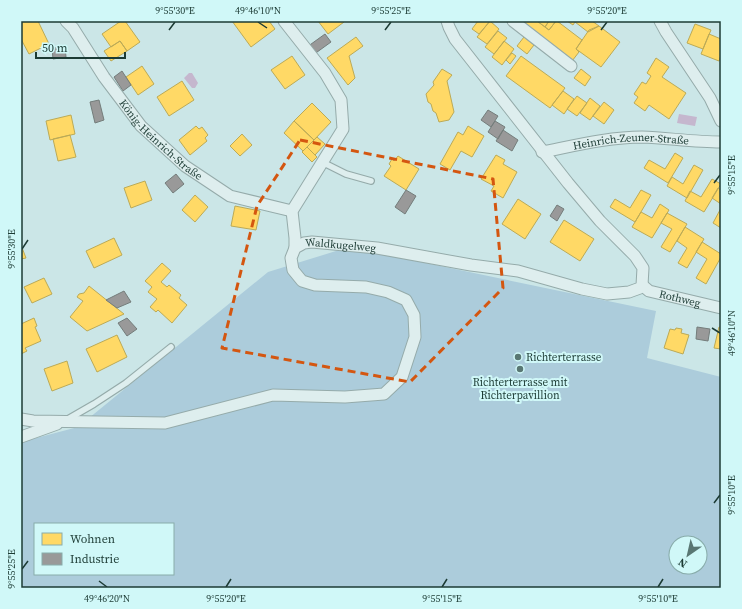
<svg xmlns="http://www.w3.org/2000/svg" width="742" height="609" font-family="'Source Serif 4',serif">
	<rect width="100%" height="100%" fill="#cbe6e7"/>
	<!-- green -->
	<path fill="#acccdb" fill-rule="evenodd" d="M 349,247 L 656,311 L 647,358 L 721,377 L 721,588 L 21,588 L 21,442 L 78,427 L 268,272 ZM 35,524 L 173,524 L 173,574 L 35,574 ZM 676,543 L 700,543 L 700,567 L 676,567 Z"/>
	<!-- water -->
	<path fill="#c5b7ce" d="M 189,73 L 192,73 L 198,83 L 195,88 L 192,88 L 184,78 Z
		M 679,114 L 697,117 L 695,126 L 677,123 Z"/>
	<!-- homes -->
	<path fill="#ffd966" stroke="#bbaa57" d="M 21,21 L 38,21 L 49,44 L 29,54 L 21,39 Z
		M 121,21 L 125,21 L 140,42 L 127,51 L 120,41 L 111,47 L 102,34 Z
		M 232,21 L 269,21 L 275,29 L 251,47 Z
		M 318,21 L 343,21 L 344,22 L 328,34 Z
		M 478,21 L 490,21 L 479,34 L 472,29 Z
		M 490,21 L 499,29 L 487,44 L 477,37 Z
		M 518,21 L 537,21 L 549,30 L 556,21 L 557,21 L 582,40 L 576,49 L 579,52 L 572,61 Z
		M 537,21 L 549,21 L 545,27 Z
		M 549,21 L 556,21 L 549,30 L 545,27 Z
		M 567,21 L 592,21 L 599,26 L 588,32 L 575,22 L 573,25 Z
		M 695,24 L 711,30 L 703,49 L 687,43 Z
		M 599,26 L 620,42 L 601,67 L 576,49 L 589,30 Z
		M 498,31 L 507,38 L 494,54 L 485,47 Z
		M 709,34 L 721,39 L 721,55 L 719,61 L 701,54 Z
		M 356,37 L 363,46 L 349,56 L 355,78 L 348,85 L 327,58 Z
		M 524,37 L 534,45 L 527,54 L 517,46 Z
		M 120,41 L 127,51 L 111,61 L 104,51 Z
		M 504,41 L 514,49 L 502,65 L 492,57 Z
		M 512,53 L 516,56 L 510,64 L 506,60 Z
		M 292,56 L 305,75 L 285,89 L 271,70 Z
		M 521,56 L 565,88 L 550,108 L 506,76 Z
		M 656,58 L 669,67 L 662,77 L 686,93 L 669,119 L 649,105 L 645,111 L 634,103 L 638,97 L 634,94 L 642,82 L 646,84 L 651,76 L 647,73 Z
		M 142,66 L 154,84 L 138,95 L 126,77 Z
		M 442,69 L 452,75 L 447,81 L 454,112 L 449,120 L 439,122 L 436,113 L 433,111 L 431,104 L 428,102 L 426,94 L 434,85 L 433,82 Z
		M 581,69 L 591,77 L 585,86 L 574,78 Z
		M 182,81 L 194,100 L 169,116 L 157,97 Z
		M 563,91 L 574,99 L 564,114 L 552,105 Z
		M 577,96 L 587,103 L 577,116 L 567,109 Z
		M 590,98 L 600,106 L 590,120 L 580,113 Z
		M 604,102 L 614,110 L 604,124 L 593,116 Z
		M 312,103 L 331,122 L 314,140 L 294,121 Z
		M 71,115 L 75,134 L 50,140 L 46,121 Z
		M 294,121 L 314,140 L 303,151 L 284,133 Z
		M 196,126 L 199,129 L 202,127 L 208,135 L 205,138 L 207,141 L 190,155 L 179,140 Z
		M 468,126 L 484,136 L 472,157 L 461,151 L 450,170 L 440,164 L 458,132 L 463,135 Z
		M 242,134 L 252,145 L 240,156 L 230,146 Z
		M 70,135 L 76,157 L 58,161 L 53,139 Z
		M 317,137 L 325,144 L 315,155 L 307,147 Z
		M 307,147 L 317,157 L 312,162 L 302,152 Z
		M 675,153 L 683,158 L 668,183 L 644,168 L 649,160 L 665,169 Z
		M 496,155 L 505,160 L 503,164 L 517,172 L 503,198 L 491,191 L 494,186 L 481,179 Z
		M 398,156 L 419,169 L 406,190 L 384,176 L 391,166 L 389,164 L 392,159 L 394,161 Z
		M 694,165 L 703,170 L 687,198 L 667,186 L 672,177 L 683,184 Z
		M 712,179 L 721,184 L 704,212 L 685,201 L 690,191 L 701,197 Z
		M 145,181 L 152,200 L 131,208 L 124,188 Z
		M 718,188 L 721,190 L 721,204 L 712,198 Z
		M 641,190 L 651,195 L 635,222 L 610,207 L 615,199 L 630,208 Z
		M 195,195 L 208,207 L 195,222 L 182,210 Z
		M 518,199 L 541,214 L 525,239 L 502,224 Z
		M 660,204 L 669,210 L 652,238 L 632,227 L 641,212 L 652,218 Z
		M 235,206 L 260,211 L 256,230 L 231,226 Z
		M 721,208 L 721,228 L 713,223 Z
		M 667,213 L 687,224 L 670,252 L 661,247 L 672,229 L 661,223 Z
		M 564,220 L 594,239 L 580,261 L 550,242 Z
		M 685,227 L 704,239 L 687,268 L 678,263 L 687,248 L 677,241 Z
		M 114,238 L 122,255 L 94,268 L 86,251 Z
		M 702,242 L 721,254 L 721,257 L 706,284 L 696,278 L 707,259 L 696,252 Z
		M 21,245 L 26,258 L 21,259 Z
		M 162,263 L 171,271 L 161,282 L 167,287 L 169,285 L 181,295 L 179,298 L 187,305 L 172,323 L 158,310 L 156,312 L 150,307 L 157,299 L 148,292 L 152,287 L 145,281 Z
		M 44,278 L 52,294 L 32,303 L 24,287 Z
		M 89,286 L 124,314 L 87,331 L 70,317 L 83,301 L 77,297 L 79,294 L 84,293 Z
		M 34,318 L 37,326 L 35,327 L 41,341 L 25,348 L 27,351 L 21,354 L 21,324 Z
		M 719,327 L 721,327 L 721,349 L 714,348 Z
		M 676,328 L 682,329 L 681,333 L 689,335 L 683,354 L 664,348 L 670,329 L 675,330 Z
		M 117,335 L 127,357 L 97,372 L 86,349 Z
		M 67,361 L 73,383 L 52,391 L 44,369 Z"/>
	<!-- industry -->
	<path fill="#999" stroke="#747d7b" d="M 325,34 L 331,42 L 313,55 L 307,47 Z
		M 65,47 L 66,57 L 53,59 L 52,48 Z
		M 122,71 L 131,85 L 123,91 L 114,77 Z
		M 99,100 L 104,120 L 95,123 L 90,102 Z
		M 488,110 L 498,116 L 491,127 L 481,120 Z
		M 495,121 L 505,127 L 498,139 L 488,132 Z
		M 503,130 L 518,140 L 512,151 L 496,141 Z
		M 176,174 L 184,184 L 173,193 L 165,183 Z
		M 406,190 L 416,196 L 405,214 L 395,207 Z
		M 557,205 L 564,209 L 557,221 L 550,216 Z
		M 124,291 L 131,302 L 117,308 L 106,300 Z
		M 127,318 L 137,329 L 127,336 L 118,323 Z
		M 697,327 L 710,329 L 708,341 L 696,339 Z"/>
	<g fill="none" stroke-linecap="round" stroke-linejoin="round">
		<defs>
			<path id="service" d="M 322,162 L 346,174 L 371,181
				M 68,419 L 94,404 L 126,383 L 171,347"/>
			<g id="minor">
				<path id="s1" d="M 66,21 L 73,28 L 104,77 L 141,126 L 185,166 L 230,196 L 292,211"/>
				<path d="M 284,21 L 325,73 L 341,100 L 343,129 L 292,211 L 295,238 L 295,248"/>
				<path d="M 513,21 L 571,66"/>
				<path d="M 660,21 L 666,32 L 710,98 L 721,121"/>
				<path id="s2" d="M 542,152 C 573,146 609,137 642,137 C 668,138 694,142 721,142"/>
				<path id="s3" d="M 642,285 L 649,291 L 721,308"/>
				<path id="s4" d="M 21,419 L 33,421 L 165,423 L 273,395 L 345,397 L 384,394 L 402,377 L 415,337 L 414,315 L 406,300 L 388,292 L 366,287 L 315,285 L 302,281 L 293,270 L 291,258 L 295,248 L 304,243 L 312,242 L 377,248 L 471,265 L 518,271 L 582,289 L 607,294 L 629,292 L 640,288 L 642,285 L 643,268 L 635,256 L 600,221 L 568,183 L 455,39 L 449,27 L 447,21"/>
				<path d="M 21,437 L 57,424"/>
			</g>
		</defs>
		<!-- service casing -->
		<use href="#service" stroke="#95abaa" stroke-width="8"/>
		<!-- minor casing -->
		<use href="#minor" stroke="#95abaa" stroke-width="13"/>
		<!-- service -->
		<use href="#service" stroke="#deeeee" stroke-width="5.5"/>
		<!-- minor -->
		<use href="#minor" stroke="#deeeee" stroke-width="11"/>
	</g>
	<!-- marked area -->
	<path fill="none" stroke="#d45610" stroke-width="3" stroke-dasharray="8 5" stroke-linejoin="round" d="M 300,140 L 493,179 L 503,288 L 410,382 L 222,348 L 257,206 Z"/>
	<!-- ticks -->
	<path fill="none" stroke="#1c3b34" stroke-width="1.5" d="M 258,22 L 267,28M 169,30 L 175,22M 385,30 L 391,22M 601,30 L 607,22M 714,183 L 720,175M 22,249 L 28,240M 712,328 L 720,333M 714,503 L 720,495M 22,569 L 28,561M 99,581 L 107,587M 226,587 L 231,579M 442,587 L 447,579M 658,587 L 663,579"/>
	<!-- markers -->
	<g fill="#597773" stroke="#d0f8f8" stroke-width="1.5">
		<circle cx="518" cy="357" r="4"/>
		<circle cx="520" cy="369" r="4"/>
	</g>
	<g text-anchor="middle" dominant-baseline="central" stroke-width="4" stroke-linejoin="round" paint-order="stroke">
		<!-- street labels -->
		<g font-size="11" fill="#1c3b34" stroke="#d0f8f8">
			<text stroke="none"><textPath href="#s1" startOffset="153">König-Heinrich-Straße</textPath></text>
			<text stroke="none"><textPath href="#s2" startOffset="90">Heinrich-Zeuner-Straße</textPath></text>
			<text stroke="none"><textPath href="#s4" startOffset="664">Waldkugelweg</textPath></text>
			<text stroke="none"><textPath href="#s3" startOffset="41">Rothweg</textPath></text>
		</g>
		<!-- poi labels -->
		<g font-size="11" fill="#1c3b34" stroke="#d0f8f8" text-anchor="start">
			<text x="526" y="357">Richterterrasse</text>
			<text x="520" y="382" text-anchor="middle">Richterterrasse mit<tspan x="520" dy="13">Richterpavillion</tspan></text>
		</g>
	</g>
	<!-- border -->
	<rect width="742" height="609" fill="none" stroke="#d0f8f8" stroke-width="44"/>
	<!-- legend -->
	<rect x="34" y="523" width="140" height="52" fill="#d0f8f8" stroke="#88acaa"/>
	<rect x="42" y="533" width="20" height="12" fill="#ffd966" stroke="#88acaa"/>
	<text x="70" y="543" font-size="12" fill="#1c3b34">Wohnen</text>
	<rect x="42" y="553" width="20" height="12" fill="#999999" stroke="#88acaa"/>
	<text x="70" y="563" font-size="12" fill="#1c3b34">Industrie</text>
	<!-- north arrow -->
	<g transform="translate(688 555) rotate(214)"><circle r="19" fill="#d0f8f8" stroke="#88acaa"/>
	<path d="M0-3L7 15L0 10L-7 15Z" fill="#597773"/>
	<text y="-6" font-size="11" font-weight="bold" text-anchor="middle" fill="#1c3b34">N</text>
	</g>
	<!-- scale -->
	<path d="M36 52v6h89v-6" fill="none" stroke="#1c3b34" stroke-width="2"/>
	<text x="42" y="52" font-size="12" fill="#1c3b34" stroke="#d0f8f8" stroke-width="3" paint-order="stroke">50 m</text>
	<rect x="22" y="22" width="698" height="565" fill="none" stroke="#1c3b34" stroke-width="1.5"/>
	<g font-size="10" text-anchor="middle" fill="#1c3b34">
		<text x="175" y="14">9°55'30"E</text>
		<text x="258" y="14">49°46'10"N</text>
		<text x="391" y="14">9°55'25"E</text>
		<text x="607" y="14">9°55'20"E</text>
		<text transform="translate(731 175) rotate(-90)" y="4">9°55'15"E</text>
		<text transform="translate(11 249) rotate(-90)" y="4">9°55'30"E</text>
		<text transform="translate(731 333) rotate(-90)" y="4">49°46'10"N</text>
		<text transform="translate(731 495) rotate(-90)" y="4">9°55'10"E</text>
		<text transform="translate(11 569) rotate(-90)" y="4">9°55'25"E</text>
		<text x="107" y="602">49°46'20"N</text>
		<text x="226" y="602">9°55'20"E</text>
		<text x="442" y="602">9°55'15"E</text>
		<text x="658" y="602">9°55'10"E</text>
	</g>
</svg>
